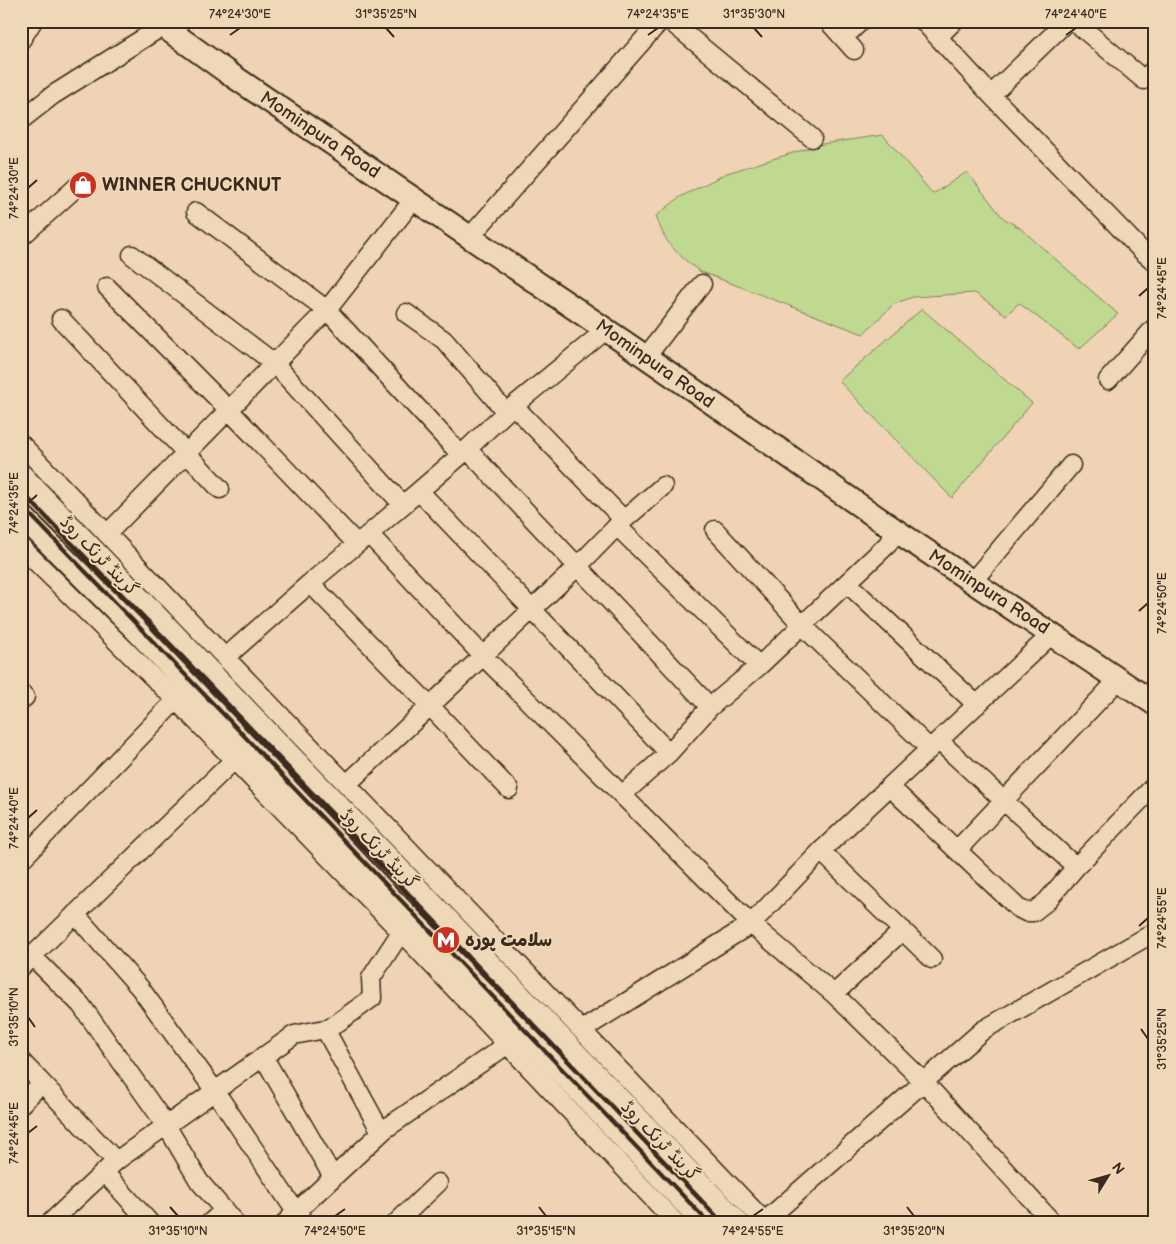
<svg xmlns="http://www.w3.org/2000/svg" width="1176" height="1244" font-family="'Balsamiq Sans','Playpen Sans Arabic',sans-serif">
	<rect width="100%" height="100%" fill="#f0d3b5"/>
	<filter id="ink" filterUnits="userSpaceOnUse"><feTurbulence type="fractalNoise" baseFrequency=".02" numOctaves="2"/><feDisplacementMap in="SourceGraphic" scale="10" xChannelSelector="R" yChannelSelector="G"/><feConvolveMatrix kernelMatrix="1 2 1 2 8 2 1 2 1" color-interpolation-filters="sRGB"/></filter>
	<g filter="url(#ink)">
		<!-- green -->
		<path fill="#bfd990" stroke="#7d8257" d="M 883,135 L 933,194 L 967,172 L 1003,218 L 1020,228 L 1118,314 L 1079,349 L 1019,303 L 1006,315 L 975,293 L 913,297 L 894,304 L 863,334 L 699,271 C 676,253 665,244 656,216 L 680,197 L 727,173 L 822,144 Z
			M 922,309 L 1032,403 L 952,498 L 839,381 Z"/>
		<g fill="none" stroke-linecap="round" stroke-linejoin="round">
			<defs>
				<path id="minor" d="M 670,21 L 812,138
					M 828,21 L 854,50
					M 923,21 L 991,95 L 1142,251 L 1155,262
					M 1074,21 L 1144,80 L 1155,68
					M 938,37 L 954,21
					M 843,38 L 861,21
					M 21,40 L 33,21
					M 991,95 L 1067,21
					M 21,120 L 53,95 L 163,26 L 168,21
					M 196,212 L 327,310 L 461,455
					M 21,237 L 81,183
					M 470,237 L 660,21
					M 132,255 L 274,363 L 403,505
					M 107,287 L 229,410 L 357,544
					M 406,313 L 444,340 L 506,412
					M 61,319 L 220,489
					M 646,357 L 702,284
					M 1108,380 L 1155,327
					M 514,406 L 624,520
					M 21,444 L 766,1223
					M 467,449 L 710,707
					M 419,491 L 669,753
					M 617,526 L 759,666
					M 715,530 L 802,625 L 930,749
					M 107,534 L 327,310 L 414,199
					M 369,534 L 482,655 L 751,924 L 834,994 L 924,1082 L 1053,1223
					M 21,547 L 176,700 L 401,932 L 676,1223
					M 972,582 L 1071,465
					M 310,583 L 430,706 L 578,566 L 617,526 L 663,486
					M 847,583 L 977,705
					M 226,657 L 310,583 L 369,534 L 461,455 L 506,412 L 606,330
					M 21,693 L 25,697 L 21,700
					M 939,741 L 1076,867
					M 347,784 L 430,706 L 509,789
					M 890,787 L 1018,908 L 1026,912 L 1033,912 L 1046,902 L 1076,867 L 1155,785
					M 623,794 L 669,753 L 710,707 L 759,666 L 888,544 L 895,530
					M 958,849 L 1119,679
					M 821,851 L 932,959
					M 21,860 L 176,700
					M 75,914 L 140,988 L 215,1091 L 296,1212 L 285,1223
					M 32,956 L 81,1005 L 166,1125 L 199,1181 L 235,1223
					M 21,967 L 234,760
					M 834,994 L 903,930
					M 325,1029 L 381,1132
					M 582,1030 L 751,924 L 821,851 L 1052,634
					M 263,1056 L 333,1177
					M 21,1061 L 116,1161
					M 21,1104 L 42,1083
					M 104,1172 L 150,1223
					M 765,1221 L 983,1030 L 1155,932
					M 50,1223 L 116,1161 L 294,1035 L 330,1028 L 372,998 L 371,978 L 401,932
					M 210,1223 L 224,1210
					M 306,1223 L 296,1212 L 385,1129 L 508,1044
					M 396,1223 L 438,1183"/>
				<path id="major" d="M 156,21 L 227,72 L 646,357 L 895,530 L 1155,704
					M 21,475 L 738,1223
					M 21,515 L 134,628 L 385,893 L 582,1094 L 704,1223"/>
			</defs>
			<!-- minor casing -->
			<use href="#minor" stroke="#3b2a1e" stroke-width="21"/>
			<!-- major casing -->
			<use href="#major" stroke="#3b2a1e" stroke-width="26"/>
			<!-- minor -->
			<use href="#minor" stroke="#efd8b7" stroke-width="18"/>
			<!-- major -->
			<use href="#major" stroke="#efd8b7" stroke-width="22"/>
			<!-- rail -->
			<path stroke="#3b2a1e" stroke-width="4" d="M 21,491 L 177,651 L 723,1223
				M 21,505 L 228,719 L 709,1223"/>
		</g>
	</g>
	<!-- ticks -->
	<path fill="none" stroke="#3b2a1e" stroke-width="2" d="M 386,28 L 394,37M 754,28 L 762,37M 230,35 L 240,28M 648,35 L 658,28M 1066,35 L 1076,28M 28,188 L 37,180M 1139,296 L 1148,288M 28,503 L 37,495M 1139,611 L 1148,603M 28,818 L 37,810M 1139,926 L 1148,918M 28,1017 L 35,1027M 1141,1029 L 1148,1039M 28,1133 L 37,1126M 170,1207 L 178,1216M 539,1207 L 546,1216M 907,1207 L 914,1216M 335,1216 L 345,1209M 753,1216 L 763,1209"/>
	<!-- icons -->
	<defs>
		<symbol id="shop-disc" viewBox="-11 -11 22 22"><circle r="9.5" fill="#c8321e" stroke="#efd8b7"/><path d="M-5-2.5h2.3a2.7 3.5 0 0 1 5.4 0H5L5.5 6h-11ZM-1.5-2.5h3a1.5 2.3 0 0 0-3 0Z" fill="#fff"/></symbol>
		<symbol id="metro-disc" viewBox="-11 -11 22 22"><circle r="9.5" fill="#c8321e" stroke="#efd8b7"/><path d="M-5.5 5V-5H-3L0 0L3-5H5.5V5H3V-.5L0 4L-3-.5V5Z" fill="#fff"/></symbol>
	</defs>
	<g fill-rule="evenodd">
		<use href="#shop-disc" x="67" y="169" width="32" height="32"/>
		<use href="#metro-disc" x="430" y="924" width="32" height="32"/>
	</g>
	<g text-anchor="middle" dominant-baseline="central" stroke-width="4" stroke-linejoin="round" paint-order="stroke">
		<!-- street labels -->
		<g font-size="18" fill="#3b2a1e" stroke="#efd8b7">
			<text transform="translate(320 135) rotate(34)">Mominpura Road</text>
			<text transform="translate(655 364) rotate(35)">Mominpura Road</text>
			<text transform="translate(99 556) rotate(46)">گرینڈ ٹرنک روڈ</text>
			<text transform="translate(989 592) rotate(33)">Mominpura Road</text>
			<text transform="translate(379 849) rotate(46)">گرینڈ ٹرنک روڈ</text>
			<text transform="translate(660 1141) rotate(46)">گرینڈ ٹرنک روڈ</text>
		</g>
		<!-- poi labels -->
		<g font-size="18" font-weight="bold" fill="#3b2a1e" stroke="#efd8b7" text-anchor="start">
			<text x="102" y="185">WINNER CHUCKNUT</text>
			<text x="465" y="940">سلامت پورہ</text>
		</g>
	</g>
	<!-- margin -->
	<rect width="1176" height="1244" fill="none" stroke="#efd8b7" stroke-width="55"/>
	<!-- north arrow -->
	<g transform="translate(1108 1176) rotate(53)" stroke="#efd8b7" stroke-width="4" paint-order="stroke">
	<path d="M0-4L9 19L0 12L-9 19Z" fill="#3b2a1e"/>
	<text y="-8" font-size="14" font-weight="bold" text-anchor="middle" fill="#3b2a1e">N</text>
	</g>
	<rect x="28" y="28" width="1120" height="1188" fill="none" stroke="#3b2a1e" stroke-width="2"/>
	<g font-size="12" text-anchor="middle" fill="#3b2a1e">
		<text x="240" y="18">74°24'30"E</text>
		<text x="386" y="18">31°35'25"N</text>
		<text x="658" y="18">74°24'35"E</text>
		<text x="754" y="18">31°35'30"N</text>
		<text x="1076" y="18">74°24'40"E</text>
		<text transform="translate(14 188) rotate(-90)" y="4">74°24'30"E</text>
		<text transform="translate(1162 288) rotate(-90)" y="4">74°24'45"E</text>
		<text transform="translate(14 503) rotate(-90)" y="4">74°24'35"E</text>
		<text transform="translate(1162 603) rotate(-90)" y="4">74°24'50"E</text>
		<text transform="translate(14 818) rotate(-90)" y="4">74°24'40"E</text>
		<text transform="translate(1162 918) rotate(-90)" y="4">74°24'55"E</text>
		<text transform="translate(14 1017) rotate(-90)" y="4">31°35'10"N</text>
		<text transform="translate(1162 1039) rotate(-90)" y="4">31°35'25"N</text>
		<text transform="translate(14 1133) rotate(-90)" y="4">74°24'45"E</text>
		<text x="178" y="1235">31°35'10"N</text>
		<text x="335" y="1235">74°24'50"E</text>
		<text x="546" y="1235">31°35'15"N</text>
		<text x="753" y="1235">74°24'55"E</text>
		<text x="914" y="1235">31°35'20"N</text>
	</g>
</svg>
